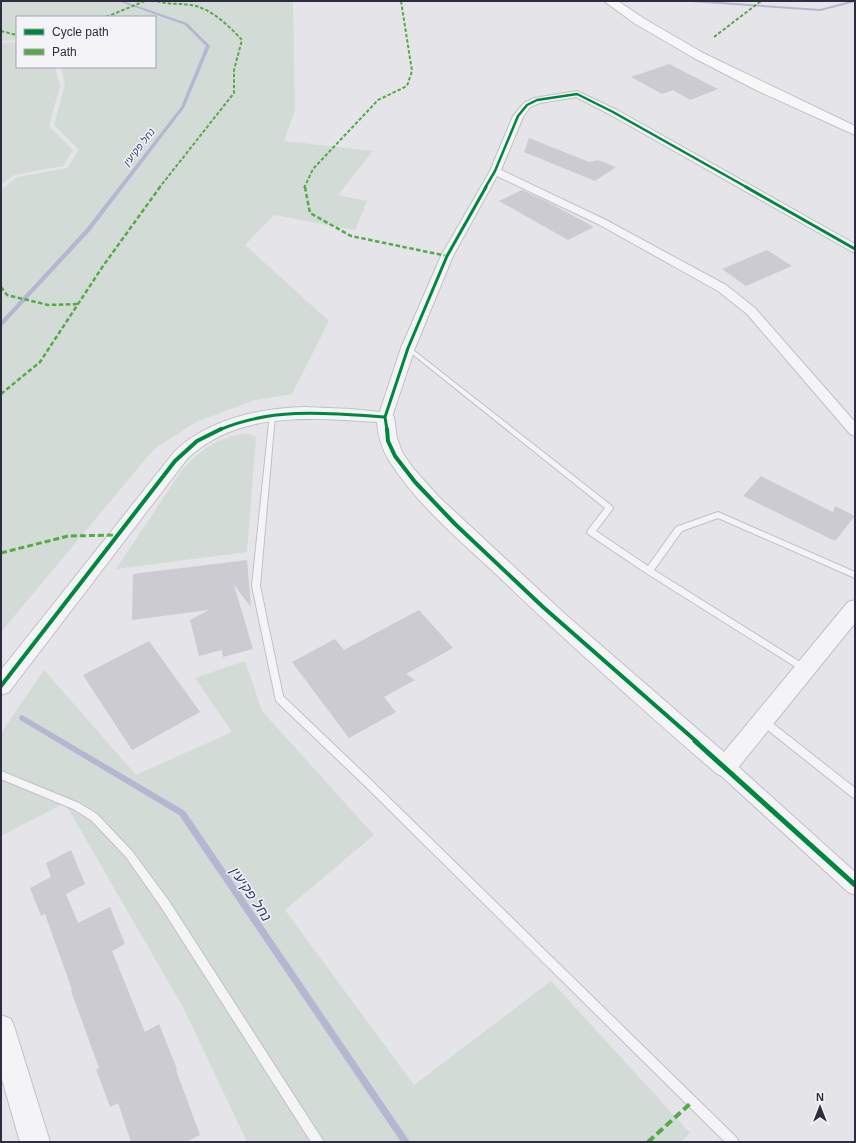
<svg xmlns="http://www.w3.org/2000/svg" width="856" height="1143" font-family="Helvetica,'Noto Sans Hebrew',sans-serif">
	<rect width="100%" height="100%" fill="#e4e4e9"/>
	<!-- green -->
	<path fill="#d3dbd6" d="M 1,1 L 293,1 L 295,110 L 284,141 L 373,151 L 338,195 L 367,201 L 355,230 L 274,215 L 245,245 L 329,321 L 292,394 L 255,400 L 196,422 L 154,449 L 1,632 L 1,190 L 17,177 L 67,168 L 79,150 L 54,125 L 65,85 L 61,67 L 155,67 L 155,17 L 17,17 L 17,40 L 1,41 Z
		M 17,42 L 17,67 L 55,67 L 60,86 L 49,126 L 73,150 L 63,166 L 14,175 L 1,185 L 1,43 Z
		M 241,434 L 249,434 L 256,437 L 247,552 L 116,569 L 179,474 C 196,454 215,438 241,434 Z
		M 245,661 L 262,711 L 374,835 L 285,910 L 414,1085 L 551,981 L 690,1133 L 680,1142 L 247,1142 L 184,1009 L 65,803 L 1,836 L 1,733 L 44,670 L 136,775 L 232,732 L 195,678 Z"/>
	<g fill="none" stroke-linecap="round" stroke-linejoin="round">
		<!-- stream -->
		<path fill="#b4b6d2" fill-rule="evenodd" d="M 118,1 L 123,1 L 187,23 L 210,46 L 184,108 L 90,231 L 3,325 L 1,325 L 1,321 L 86,229 L 181,107 L 206,46 L 185,25 Z
			M 689,1 L 705,1 L 820,9 L 851,1 L 855,1 L 855,2 L 820,11 L 691,2 Z
			M 22,715 L 185,811 L 410,1142 L 401,1142 L 179,815 L 20,720 L 19,718 L 20,716 Z"/>
	</g>
	<!-- building -->
	<path fill="#cccbd1" d="M 669,64 L 718,89 L 690,100 L 673,90 L 662,94 L 631,77 Z
		M 529,138 L 589,162 L 598,160 L 616,167 L 595,181 L 524,152 Z
		M 522,190 L 548,202 L 594,227 L 568,240 L 499,201 Z
		M 767,250 L 792,266 L 746,286 L 722,269 Z
		M 761,476 L 833,512 L 835,506 L 855,516 L 835,541 L 743,496 Z
		M 247,560 L 251,607 L 234,585 L 253,649 L 223,657 L 222,650 L 199,656 L 190,620 L 209,610 L 132,620 L 133,574 Z
		M 419,610 L 453,648 L 406,674 L 415,680 L 384,697 L 396,712 L 349,738 L 292,662 L 335,639 L 344,650 Z
		M 149,641 L 200,712 L 132,750 L 83,675 Z
		M 71,850 L 85,884 L 66,894 L 78,923 L 110,907 L 125,944 L 112,951 L 145,1032 L 159,1024 L 177,1069 L 176,1070 L 200,1135 L 186,1142 L 131,1142 L 118,1103 L 110,1107 L 96,1069 L 99,1068 L 71,991 L 72,990 L 45,914 L 41,916 L 30,888 L 51,877 L 46,863 Z"/>
	<g fill="none" stroke-linecap="round" stroke-linejoin="round">
		<defs>
			<path id="service" d="M 408,346 L 612,506 L 613,508 L 612,510 L 596,531 L 648,566 L 676,527 L 718,512 L 855,572 L 855,578 L 718,518 L 682,531 L 654,570 L 808,667 L 809,669 L 808,671 L 805,673 L 802,671 L 646,573 L 588,534 L 587,532 L 588,530 L 605,508 L 406,349 L 405,348 Z
				M 270,413 L 272,413 L 275,415 L 260,586 L 283,696 L 369,778 L 737,1138 L 739,1142 L 725,1142 L 363,784 L 276,701 L 252,586 Z
				M 763,717 L 766,718 L 855,788 L 855,798 L 852,797 L 760,724 L 759,721 L 760,718 Z
				M 1,771 L 79,803 L 97,814 L 132,851 L 169,901 L 324,1142 L 311,1142 L 161,907 L 126,857 L 91,820 L 73,809 L 1,779 Z"/>
			<path id="minor" d="M 577,91 L 617,110 L 855,244 L 855,253 L 851,251 L 609,114 L 576,97 L 540,103 L 530,107 L 523,117 L 501,170 L 606,220 L 726,285 L 755,308 L 855,422 L 855,436 L 850,434 L 747,314 L 718,291 L 598,224 L 497,176 L 453,256 L 415,348 L 392,417 L 390,420 L 385,422 L 380,420 L 378,417 L 401,348 L 441,256 L 490,171 L 513,116 L 524,103 L 534,98 Z
				M 725,759 L 732,761 L 855,872 L 855,895 L 848,892 L 718,773 L 716,767 L 718,761 Z"/>
			<path id="tertiary" d="M 305,407 L 351,409 L 391,413 L 394,417 L 397,438 L 402,452 L 413,468 L 439,497 L 565,614 L 724,752 L 848,602 L 855,600 L 855,623 L 733,774 L 725,777 L 717,774 C 643,710 570,645 500,578 C 461,541 419,507 390,462 C 382,449 378,437 377,422 C 312,418 238,410 187,459 L 9,692 L 1,695 L 1,670 L 175,451 C 209,419 260,408 305,407 Z
				M 1,1015 L 11,1019 L 15,1029 L 50,1142 L 20,1142 L 1,1076 Z"/>
			<path id="primary" d="M 604,1 L 618,1 L 643,18 L 703,53 L 855,126 L 855,135 L 756,90 L 694,58 L 634,23 Z"/>
		</defs>
		<!-- service casing -->
		<use href="#service" stroke="#c1c1c5" stroke-width="2"/>
		<!-- minor casing -->
		<use href="#minor" stroke="#c1c1c5" stroke-width="2"/>
		<!-- tertiary casing -->
		<use href="#tertiary" stroke="#c1c1c5" stroke-width="2"/>
		<!-- primary casing -->
		<use href="#primary" stroke="#c1c1c6" stroke-width="2"/>
		<!-- service -->
		<use href="#service" fill="#f4f3f6" fill-rule="evenodd"/>
		<!-- minor -->
		<use href="#minor" fill="#f4f3f6" fill-rule="evenodd"/>
		<!-- tertiary -->
		<use href="#tertiary" fill="#f4f3f6" fill-rule="evenodd"/>
		<!-- primary -->
		<use href="#primary" fill="#f7f7f7" fill-rule="evenodd"/>
		<!-- quiet-far3 -->
		<path stroke="#54ab46" stroke-width="2" stroke-dasharray="3.5 2" stroke-linecap="butt" d="M 157,1 C 168,5 179,3 191,5 C 211,8 229,26 242,40 L 234,70 L 234,93 L 159,188
			M 106,17 L 145,1
			M 1,31 L 17,35
			M 714,37 L 761,1
			M 304,188 L 313,169 L 378,100 L 407,86 L 412,71 L 401,1"/>
		<!-- quiet-far2 -->
		<path stroke="#54ab46" stroke-width="2.5" stroke-dasharray="4.5 2.5" stroke-linecap="butt" d="M 305,187 L 310,213 L 351,236 L 447,256
			M 1,287 L 7,295 L 48,305 L 77,304
			M 1,394 L 40,362 L 103,266 L 160,187"/>
		<!-- quiet-far1 -->
		<path stroke="#54ab46" stroke-width="3" stroke-dasharray="6 3" stroke-linecap="butt" d="M 1,553 L 68,536 L 118,535"/>
		<!-- quiet -->
		<path stroke="#54ab46" stroke-width="4" stroke-dasharray="8 4" stroke-linecap="butt" d="M 648,1142 L 692,1102"/>
		<defs>
			<path id="cycleway-far3" d="M 485,188 L 495,171 L 518,116 L 527,105 L 537,100 L 577,94 L 613,112 L 748,188"/>
			<path id="cycleway-far2" d="M 746,187 L 855,249
				M 219,430 C 272,407 329,413 385,417
				M 387,430 L 385,417 L 408,348 L 447,256 L 486,187"/>
			<path id="cycleway-far1" d="M 387,429 L 388,441 L 395,456 L 415,482 L 455,524 L 543,607 L 697,742
				M 1,686 L 175,461 L 197,441 L 221,429"/>
			<path id="cycleway" d="M 695,741 L 855,885"/>
		</defs>
		<!-- cycleway-far3 casing -->
		<use href="#cycleway-far3" stroke="#f3f3f8" stroke-width="4"/>
		<!-- cycleway-far2 casing -->
		<use href="#cycleway-far2" stroke="#f3f3f8" stroke-width="5"/>
		<!-- cycleway-far1 casing -->
		<use href="#cycleway-far1" stroke="#f3f3f8" stroke-width="6"/>
		<!-- cycleway casing -->
		<use href="#cycleway" stroke="#f3f3f8" stroke-width="8"/>
		<!-- cycleway-far3 -->
		<use href="#cycleway-far3" stroke="#00873e" stroke-width="2.5"/>
		<!-- cycleway-far2 -->
		<use href="#cycleway-far2" stroke="#00873e" stroke-width="3"/>
		<!-- cycleway-far1 -->
		<use href="#cycleway-far1" stroke="#00873e" stroke-width="4"/>
		<!-- cycleway -->
		<use href="#cycleway" stroke="#00873e" stroke-width="5"/>
	</g>
	<g text-anchor="middle" dominant-baseline="central" stroke-width="3" stroke-linejoin="round" paint-order="stroke">
		<!-- far-water labels -->
		<g font-size="10" font-style="italic" fill="#383873" stroke="#f3f3f8">
			<text transform="translate(139 147) rotate(-52)">נחל פקיעין</text>
		</g>
		<!-- near-water labels -->
		<g font-size="14" font-style="italic" fill="#383873" stroke="#f3f3f8">
			<text transform="translate(251 894) rotate(56)">נחל פקיעין</text>
		</g>
	</g>
	<!-- border -->
	<rect width="856" height="1143" fill="none" stroke="#2e2c41" stroke-width="4"/>
	<!-- legend -->
	<rect x="16" y="16" width="140" height="52" fill="#f3f3f8" stroke="#a4a3af"/>
	<rect x="24" y="29" width="20" height="6" fill="#00873e" stroke="#a4a3af"/>
	<text x="52" y="36" font-size="12" fill="#2e2c41">Cycle path</text>
	<rect x="24" y="49" width="20" height="6" fill="#54ab46" stroke="#a4a3af"/>
	<text x="52" y="56" font-size="12" fill="#2e2c41">Path</text>
	<!-- north arrow -->
	<g transform="translate(820 1107)" stroke="#f3f3f8" stroke-width="3" paint-order="stroke">
	<path d="M0-3L7 15L0 10L-7 15Z" fill="#2e2c41"/>
	<text y="-6" font-size="11" font-weight="bold" text-anchor="middle" fill="#2e2c41">N</text>
	</g>
</svg>
